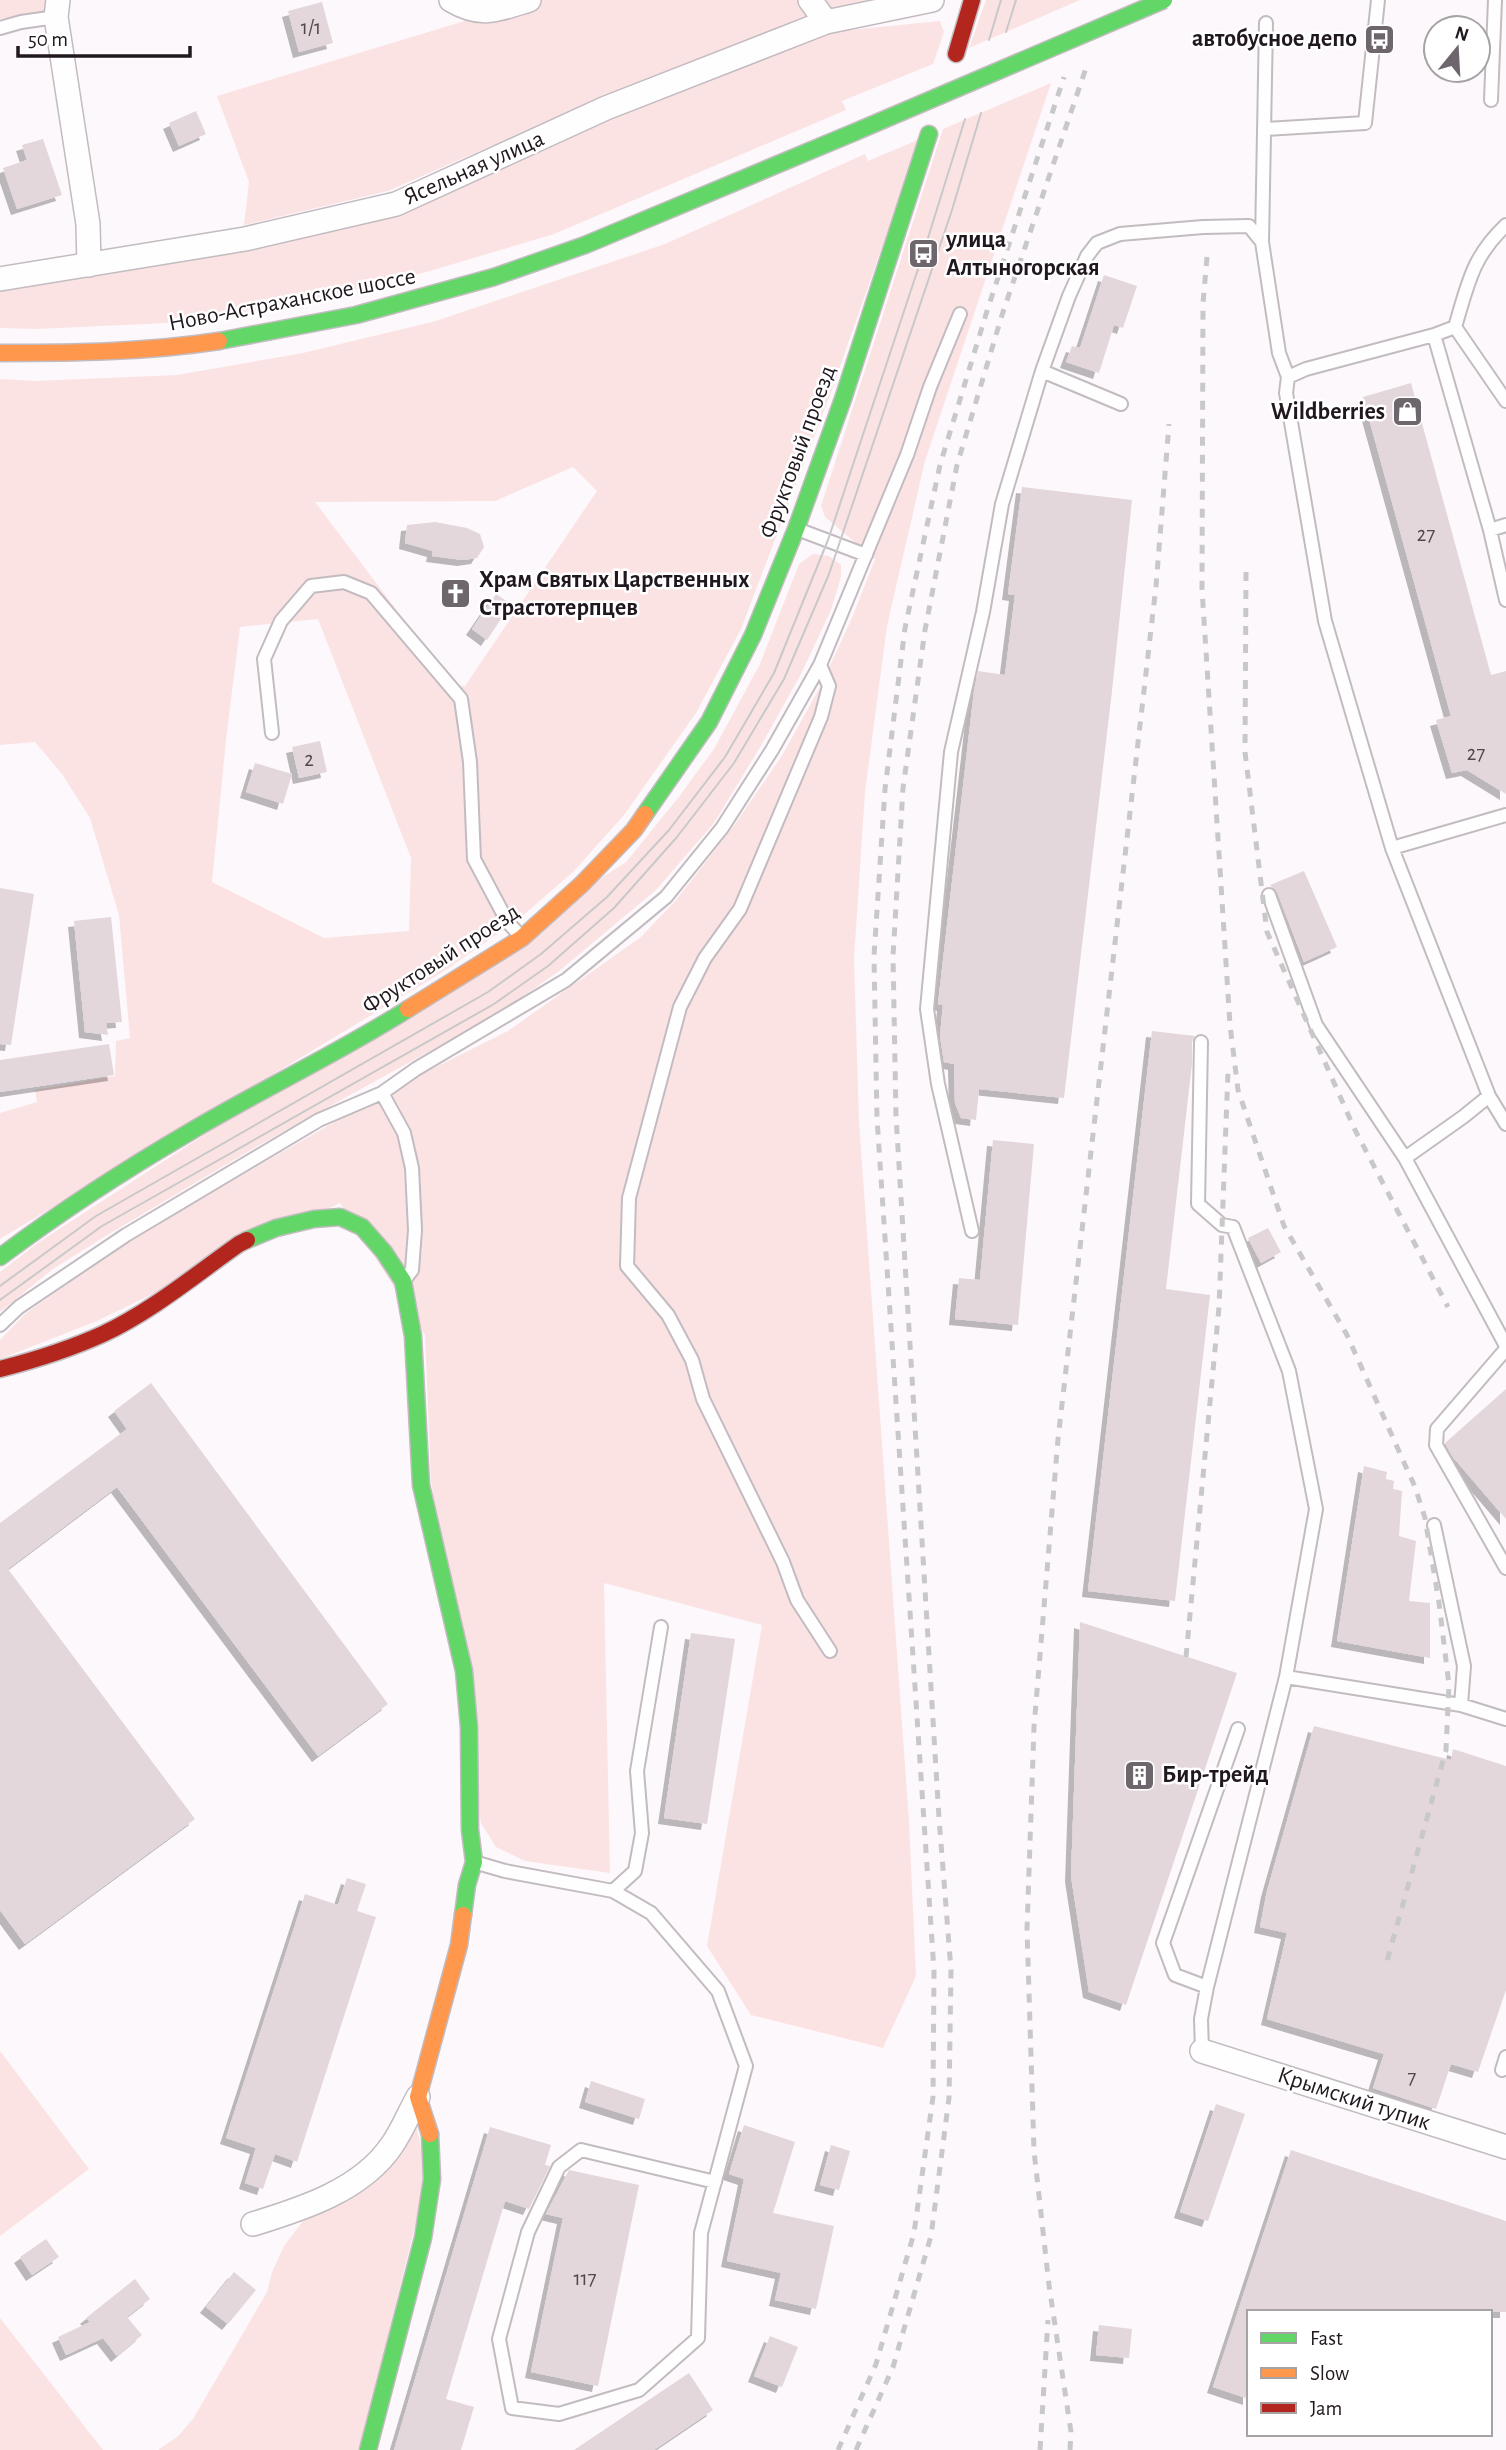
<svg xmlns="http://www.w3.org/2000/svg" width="1506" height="2450" font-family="'Alegreya Sans',sans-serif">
	<defs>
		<filter id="shadow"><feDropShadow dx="-6" dy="6" stdDeviation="0" flood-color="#0004"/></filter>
	</defs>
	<rect width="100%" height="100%" fill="#fdf8fc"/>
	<!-- green -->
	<path fill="#fce3e3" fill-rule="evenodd" d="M 0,0 L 49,0 L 49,12 L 0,19 Z
		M 534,0 L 870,0 L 816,14 L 747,39 L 602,97 L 388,191 L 244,225 L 249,182 L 217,96 Z
		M 986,0 L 1080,0 L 969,48 Z
		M 940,21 L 944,32 L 933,64 L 842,101 L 846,110 L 554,234 L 430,271 L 296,305 L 167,323 L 36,329 L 0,328 L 0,286 L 397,212 L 612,118 L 829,32 Z
		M 1051,83 L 925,461 L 887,626 L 865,792 L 854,959 L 859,1121 L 909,1821 L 916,1976 L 883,2048 L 751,2015 L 707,1946 L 762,1625 L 604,1583 L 610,1873 L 525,1861 L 496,1847 L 481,1823 L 431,1481 L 425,1335 L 340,1203 L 97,1321 L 0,1359 L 0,1340 L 25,1314 L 128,1241 L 324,1128 L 426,1072 L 508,1031 L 641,937 L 676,900 L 733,827 L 783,754 L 820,687 L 852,618 L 875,559 L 825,517 L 821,506 L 943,129 Z
		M 920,139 L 830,395 L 741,629 L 696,713 L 624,815 L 573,872 L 520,918 L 446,970 L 0,1239 L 0,1113 L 37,1102 L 35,1090 L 115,1076 L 116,1041 L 130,1038 L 119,915 L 90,818 L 62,774 L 35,742 L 0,745 L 0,379 L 34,381 L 177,375 L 303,353 L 436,321 L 665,244 L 865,154 L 868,161 ZM 573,467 L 597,491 L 465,686 L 454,686 L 315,502 L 495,501 ZM 318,619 L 411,858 L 409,931 L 324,938 L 212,882 L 226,740 L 240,627 Z
		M 813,554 L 829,556 L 841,565 L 841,577 L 831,610 L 801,674 L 762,744 L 714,823 L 656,890 L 558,972 L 497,1014 L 254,1148 L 109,1234 L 53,1269 L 0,1312 L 0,1272 L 39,1242 L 626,862 L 678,798 L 714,749 L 760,664 L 799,564 Z
		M 0,2051 L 89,2169 L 0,2236 Z
		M 417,2128 L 427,2177 L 360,2450 L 158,2450 L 178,2436 L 193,2419 L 267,2292 L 272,2272 L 284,2246 L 303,2221 L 331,2201 Z
		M 0,2318 L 103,2450 L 0,2450 Z"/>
	<!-- building -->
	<path fill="#e3d7dc" filter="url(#shadow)" d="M 322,2 L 333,43 L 299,52 L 288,11 Z
		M 196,111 L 206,134 L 179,146 L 169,123 Z
		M 43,139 L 62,195 L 17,209 L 3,168 L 27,160 L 22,145 Z
		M 1104,275 L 1137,286 L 1123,328 L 1114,325 L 1099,373 L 1066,362 L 1072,346 L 1080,348 Z
		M 1411,383 L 1491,675 L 1506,671 L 1506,794 L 1467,770 L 1452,773 L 1436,720 L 1451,716 L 1363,397 Z
		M 1022,487 L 1132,500 L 1112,691 L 1064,1098 L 979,1089 L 976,1120 L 961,1118 L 955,1103 L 954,1064 L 944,1062 L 940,1036 L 943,1005 L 938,1004 L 974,691 L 978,671 L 1005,675 L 1015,595 L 1008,594 Z
		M 435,522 L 467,528 L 480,534 L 484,547 L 477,558 L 463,560 L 432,556 L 433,551 L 405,543 L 407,525 Z
		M 496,594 L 511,604 L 487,640 L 472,629 Z
		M 320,741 L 327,772 L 299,778 L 292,747 Z
		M 255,763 L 292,774 L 283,804 L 246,792 Z
		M 1304,871 L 1337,947 L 1304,962 L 1277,892 L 1270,885 Z
		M 0,888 L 34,894 L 11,1045 L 0,1044 Z
		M 111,917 L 122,1022 L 106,1023 L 108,1035 L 85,1032 L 74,921 Z
		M 1152,1031 L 1195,1036 L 1192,1042 L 1192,1064 L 1166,1289 L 1210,1295 L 1175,1601 L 1088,1591 Z
		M 109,1044 L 114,1075 L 0,1092 L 0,1060 Z
		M 993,1140 L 1034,1144 L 1018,1325 L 955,1319 L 959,1278 L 980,1280 Z
		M 1268,1228 L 1281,1252 L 1261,1263 L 1248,1238 Z
		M 151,1383 L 388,1704 L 318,1756 L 117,1487 L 8,1569 L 195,1819 L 25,1944 L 0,1910 L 0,1523 L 127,1429 L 114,1411 Z
		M 1506,1389 L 1506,1519 L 1452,1456 L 1445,1443 Z
		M 1364,1466 L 1387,1472 L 1386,1479 L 1394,1481 L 1393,1489 L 1402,1491 L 1399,1536 L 1416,1541 L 1409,1601 L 1430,1603 L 1430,1658 L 1337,1641 Z
		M 1080,1622 L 1237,1673 L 1126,2005 L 1089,1992 L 1071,1876 Z
		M 691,1633 L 735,1639 L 707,1824 L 664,1818 Z
		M 1314,1726 L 1451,1760 L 1453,1749 L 1506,1766 L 1506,1990 L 1478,2072 L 1451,2064 L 1436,2109 L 1373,2088 L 1384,2054 L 1267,2019 L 1287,1933 L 1260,1927 L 1267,1891 Z
		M 347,1878 L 366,1884 L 357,1911 L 376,1917 L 297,2162 L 275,2154 L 263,2189 L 245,2183 L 256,2148 L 226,2138 L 305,1894 L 338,1905 Z
		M 591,2081 L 645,2099 L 639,2119 L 585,2102 Z
		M 1216,2104 L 1245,2114 L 1208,2221 L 1180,2212 Z
		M 744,2125 L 795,2142 L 773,2213 L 834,2226 L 816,2309 L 775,2300 L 781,2273 L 727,2261 L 744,2179 L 729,2174 Z
		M 490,2127 L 551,2145 L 545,2165 L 550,2166 L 529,2209 L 505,2201 L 446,2399 L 474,2407 L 461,2450 L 394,2450 Z
		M 831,2145 L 850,2151 L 839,2190 L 820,2185 Z
		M 1291,2150 L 1506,2221 L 1506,2312 L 1249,2312 L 1249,2399 L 1213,2387 Z
		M 569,2170 L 639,2185 L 598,2386 L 531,2372 L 563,2218 L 546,2214 Z
		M 46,2239 L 59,2257 L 32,2275 L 20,2257 Z
		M 234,2272 L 256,2290 L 228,2324 L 206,2307 Z
		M 135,2279 L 150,2299 L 127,2317 L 142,2335 L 117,2356 L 103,2338 L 66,2355 L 58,2337 L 90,2322 L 86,2318 Z
		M 1099,2325 L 1132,2329 L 1129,2358 L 1096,2355 Z
		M 770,2336 L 798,2347 L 782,2387 L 754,2376 Z
		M 689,2373 L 713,2410 L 654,2450 L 574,2450 Z"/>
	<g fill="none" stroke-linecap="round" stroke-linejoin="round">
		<defs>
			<path id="lane" d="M 0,28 L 21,22 L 56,17
				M 1491,100 L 1495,0
				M 1265,129 L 1365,123 L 1378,0
				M 1262,242 L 1266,23
				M 1455,327 C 1468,284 1472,257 1506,225
				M 1434,335 L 1306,369 L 1288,377 L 1286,393 L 1325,621 L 1392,848 L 1489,1096 L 1506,1124
				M 1042,371 L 1121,404
				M 1506,401 L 1455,327 L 1434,335 L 1490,530 L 1506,600
				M 797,529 L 866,555
				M 1490,530 L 1506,525
				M 820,665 L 829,686 L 821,717 L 740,909 L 705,958 L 680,1007 L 629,1198 L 627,1266 L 668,1315 L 692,1360 L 703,1399 L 783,1562 L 797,1600 L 830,1651
				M 272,733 L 264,659 L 281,621 L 311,586 L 344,582 L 371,593 L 461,699 L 470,762 L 474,859 L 507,921 L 521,937
				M 1392,848 L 1506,815
				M 1269,895 L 1316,1025 L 1405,1158 L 1506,1346
				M 1201,1042 L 1198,1204 L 1222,1225 L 1233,1227 L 1289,1371 L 1316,1509 L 1286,1677
				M 382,1093 L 404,1133 L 412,1168 L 415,1230 L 412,1270 L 405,1279
				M 1405,1158 L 1463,1117 L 1489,1096
				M 972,1231 L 938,1084 L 927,1009 L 951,752 L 983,612 L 1002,504 L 1042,371 L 1069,296 L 1087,256 L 1097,243 L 1120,234 L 1203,227 L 1249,226 L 1262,242 L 1279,353 L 1288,377
				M 0,1325 L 19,1307 L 126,1235 L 319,1120 L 382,1093 L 416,1069 L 566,980 L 666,897 L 722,828 L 772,750 L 820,665 L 907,455 L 930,387 L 960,314
				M 1506,1349 L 1437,1429 L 1436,1445 L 1506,1568
				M 1434,1525 L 1464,1666 L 1461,1705 L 1506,1719
				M 474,1862 L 505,1871 L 613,1891 L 651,1913 L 718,1991 L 746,2066 L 701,2233 L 698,2338 L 639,2390 L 559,2414 L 512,2408 L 499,2339 L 528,2232 L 559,2167 L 581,2150 L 715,2182
				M 613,1891 L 635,1871 L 642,1833 L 637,1771 L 661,1627
				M 1207,1987 L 1175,1975 L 1163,1943 L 1238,1729
				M 1202,2051 L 1201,2019 L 1207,1987 L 1286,1677 L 1461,1705
				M 1502,2070 L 1506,2057"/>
			<path id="street" d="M 58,0 L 56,17 L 88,224 L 89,265
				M 451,0 C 481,18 497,10 529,0
				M 810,0 L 826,22
				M 0,279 L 245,239 L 396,204 L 606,108 L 826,22 L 932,0
				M 1202,2051 L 1506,2147
				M 253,2224 C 302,2209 362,2190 392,2145 C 402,2131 409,2113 418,2097"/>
			<path id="fast" d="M 219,341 L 356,315 L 494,277 L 585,245 L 855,132
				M 645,814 L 709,722 L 753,635 L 796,529 L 843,399 L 929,134
				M 247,1240 L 276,1228 L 314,1219 L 340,1217 L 362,1227 L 384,1252 L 403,1281 L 413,1336 L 421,1485 L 464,1671 L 469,1727 L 470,1830 L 474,1862 L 467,1885 L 463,1915
				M 0,1257 C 60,1212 123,1171 188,1133 C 260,1090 337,1054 408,1009
				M 368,2450 L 423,2238 L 432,2179 L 430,2134"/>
			<path id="slow" d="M 0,353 C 73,353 147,352 219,341
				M 408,1009 L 522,938 L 582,884 L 634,830 L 645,814
				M 430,2134 L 418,2097 L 459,1945 L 463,1915"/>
			<path id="jam" d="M 956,54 L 972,0
				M 0,1369 C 35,1360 70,1349 103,1334 C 152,1311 195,1275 239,1244 L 247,1240"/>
		</defs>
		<!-- lane casing -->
		<use href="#lane" stroke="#c2bcc1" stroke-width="16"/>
		<!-- street casing -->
		<use href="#street" stroke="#c2bcc1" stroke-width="26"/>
		<!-- fast casing -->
		<use href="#fast" stroke="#c2bcc1" stroke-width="19"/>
		<!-- slow casing -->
		<use href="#slow" stroke="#c2bcc1" stroke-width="19"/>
		<!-- jam casing -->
		<use href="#jam" stroke="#c2bcc1" stroke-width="19"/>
		<!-- lane -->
		<use href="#lane" stroke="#fffeff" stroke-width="12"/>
		<!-- street -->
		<use href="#street" stroke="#fffeff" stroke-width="23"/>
		<!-- fast -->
		<use href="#fast" stroke="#63d668" stroke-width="16"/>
		<!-- slow -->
		<use href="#slow" stroke="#ff974d" stroke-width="16"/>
		<!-- jam -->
		<use href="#jam" stroke="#b3261e" stroke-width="16"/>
		<!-- tram -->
		<path stroke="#c9c8c9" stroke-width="2" d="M 1006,32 L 1016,0
			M 989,40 L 1001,0
			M 0,1286 L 96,1216 L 488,992 L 541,954 L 607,897 L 669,830 L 725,757 L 774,673 L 828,540 L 923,254 L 965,119
			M 0,1300 L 102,1226 L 494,1004 L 548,966 L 614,908 L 677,837 L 734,763 L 784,679 L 829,574 L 952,210 L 981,113"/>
		<!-- rail -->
		<path stroke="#c9c8c9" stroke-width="5" stroke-dasharray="9 9" stroke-linecap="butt" d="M 1207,257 L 1203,303 L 1202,589 L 1230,1025 L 1238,1090 L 1284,1226 L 1347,1335 L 1415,1487 L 1425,1518 L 1439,1603 L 1449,1685 L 1446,1750 L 1387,1961
			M 1246,572 L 1245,752 L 1267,932 L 1355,1130 L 1448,1307
			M 1186,1657 L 1219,1307 L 1228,1071
			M 838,2450 L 876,2364 L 914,2233 L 933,2097 L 934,1971 L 877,1118 L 874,956 L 885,789 L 905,628 L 940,465 L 987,311 L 1064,77
			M 856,2450 L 893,2367 L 931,2236 L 949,2098 L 951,1970 L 939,1818 L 896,1116 L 893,956 L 903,788 L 925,630 L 957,465 L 1002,315 L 1086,68
			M 1040,2450 L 1048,2320
			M 1070,2450 L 1071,2432 L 1049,2285 L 1034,2151 L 1027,1929 L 1034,1727 L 1058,1439 L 1156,586 L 1169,424"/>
		<defs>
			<path id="fast-bridge" d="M 855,132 L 1164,0"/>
		</defs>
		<!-- fast-bridge casing -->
		<use href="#fast-bridge" stroke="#c2bcc1" stroke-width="19" stroke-linecap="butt"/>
		<!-- fast-bridge -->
		<use href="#fast-bridge" stroke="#63d668" stroke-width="16"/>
	</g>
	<!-- icons -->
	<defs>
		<symbol id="bus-square" viewBox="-11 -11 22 22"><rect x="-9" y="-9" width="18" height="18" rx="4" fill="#6d666c" stroke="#fff"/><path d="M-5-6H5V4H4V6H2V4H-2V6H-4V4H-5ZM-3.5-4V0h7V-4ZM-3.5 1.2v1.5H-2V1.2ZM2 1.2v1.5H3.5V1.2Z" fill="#fff"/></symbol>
		<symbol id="shop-square" viewBox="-11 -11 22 22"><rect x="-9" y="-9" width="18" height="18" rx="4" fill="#6d666c" stroke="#fff"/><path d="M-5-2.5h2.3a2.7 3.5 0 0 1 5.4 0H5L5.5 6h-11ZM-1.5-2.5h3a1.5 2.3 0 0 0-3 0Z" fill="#fff"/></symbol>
		<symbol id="church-square" viewBox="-11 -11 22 22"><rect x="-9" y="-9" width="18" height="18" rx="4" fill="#6d666c" stroke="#fff"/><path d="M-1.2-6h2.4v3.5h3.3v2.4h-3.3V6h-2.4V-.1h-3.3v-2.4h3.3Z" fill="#fff"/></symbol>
		<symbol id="building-square" viewBox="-11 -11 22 22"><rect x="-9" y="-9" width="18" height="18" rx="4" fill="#6d666c" stroke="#fff"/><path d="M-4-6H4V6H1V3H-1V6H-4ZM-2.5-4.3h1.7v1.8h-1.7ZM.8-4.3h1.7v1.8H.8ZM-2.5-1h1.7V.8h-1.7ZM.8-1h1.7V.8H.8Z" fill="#fff"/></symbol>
	</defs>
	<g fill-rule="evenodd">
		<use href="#bus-square" x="1362" y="22" width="35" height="35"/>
		<use href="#bus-square" x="906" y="236" width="35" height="35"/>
		<use href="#shop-square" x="1390" y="394" width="35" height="35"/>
		<use href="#church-square" x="438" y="576" width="35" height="35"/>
		<use href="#building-square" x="1122" y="1758" width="35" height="35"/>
	</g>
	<g text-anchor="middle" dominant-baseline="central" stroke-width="5" stroke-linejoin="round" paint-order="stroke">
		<!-- number labels -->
		<g font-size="21" fill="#51484e">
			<text x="311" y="27">1/1</text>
			<text x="1426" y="534">27</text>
			<text x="1476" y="753">27</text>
			<text x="309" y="759">2</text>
			<text x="1412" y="2077">7</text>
			<text x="585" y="2278">117</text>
		</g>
		<!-- poi labels -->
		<g font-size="24" font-weight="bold" fill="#20181e" stroke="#fff" text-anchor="start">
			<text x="1357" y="39" text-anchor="end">автобусное депо</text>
			<text x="946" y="240">улица<tspan x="946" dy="28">Алтыногорская</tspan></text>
			<text x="1385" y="412" text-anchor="end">Wildberries</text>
			<text x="479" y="580">Храм Святых Царственных<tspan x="479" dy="28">Страстотерпцев</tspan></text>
			<text x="1162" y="1775">Бир-трейд</text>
		</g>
		<!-- street labels -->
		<g font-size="24" fill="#20181e" stroke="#fff">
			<text transform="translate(474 168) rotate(-24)">Ясельная улица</text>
			<text transform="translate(292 300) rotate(-11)">Ново-Астраханское шоссе</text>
			<text transform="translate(798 452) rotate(-70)">Фруктовый проезд</text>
			<text transform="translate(441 959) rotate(-33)">Фруктовый проезд</text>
			<text transform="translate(1354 2099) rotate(18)">Крымский тупик</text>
		</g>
	</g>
	<!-- legend -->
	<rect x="1247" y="2310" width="245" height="126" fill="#ffffff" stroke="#a6a3a5" stroke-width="2"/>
	<rect x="1261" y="2333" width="35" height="10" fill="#63d668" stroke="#a6a3a5" stroke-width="2"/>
	<text x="1310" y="2345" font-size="21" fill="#20181e">Fast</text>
	<rect x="1261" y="2368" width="35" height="10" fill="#ff974d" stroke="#a6a3a5" stroke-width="2"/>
	<text x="1310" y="2380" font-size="21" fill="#20181e">Slow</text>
	<rect x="1261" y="2403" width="35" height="10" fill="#b3261e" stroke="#a6a3a5" stroke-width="2"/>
	<text x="1310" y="2415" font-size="21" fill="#20181e">Jam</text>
	<!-- north arrow -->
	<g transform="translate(1457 49) rotate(18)"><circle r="33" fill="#ffffff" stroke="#a6a3a5" stroke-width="2"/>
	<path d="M0-5L12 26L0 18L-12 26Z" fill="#6d666c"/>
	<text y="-10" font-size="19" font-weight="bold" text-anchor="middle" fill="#20181e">N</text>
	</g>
	<!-- scale -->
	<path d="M18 46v10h172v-10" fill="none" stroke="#20181e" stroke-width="3.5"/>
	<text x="28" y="46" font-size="21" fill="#20181e" stroke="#ffffff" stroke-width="5" paint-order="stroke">50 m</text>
</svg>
